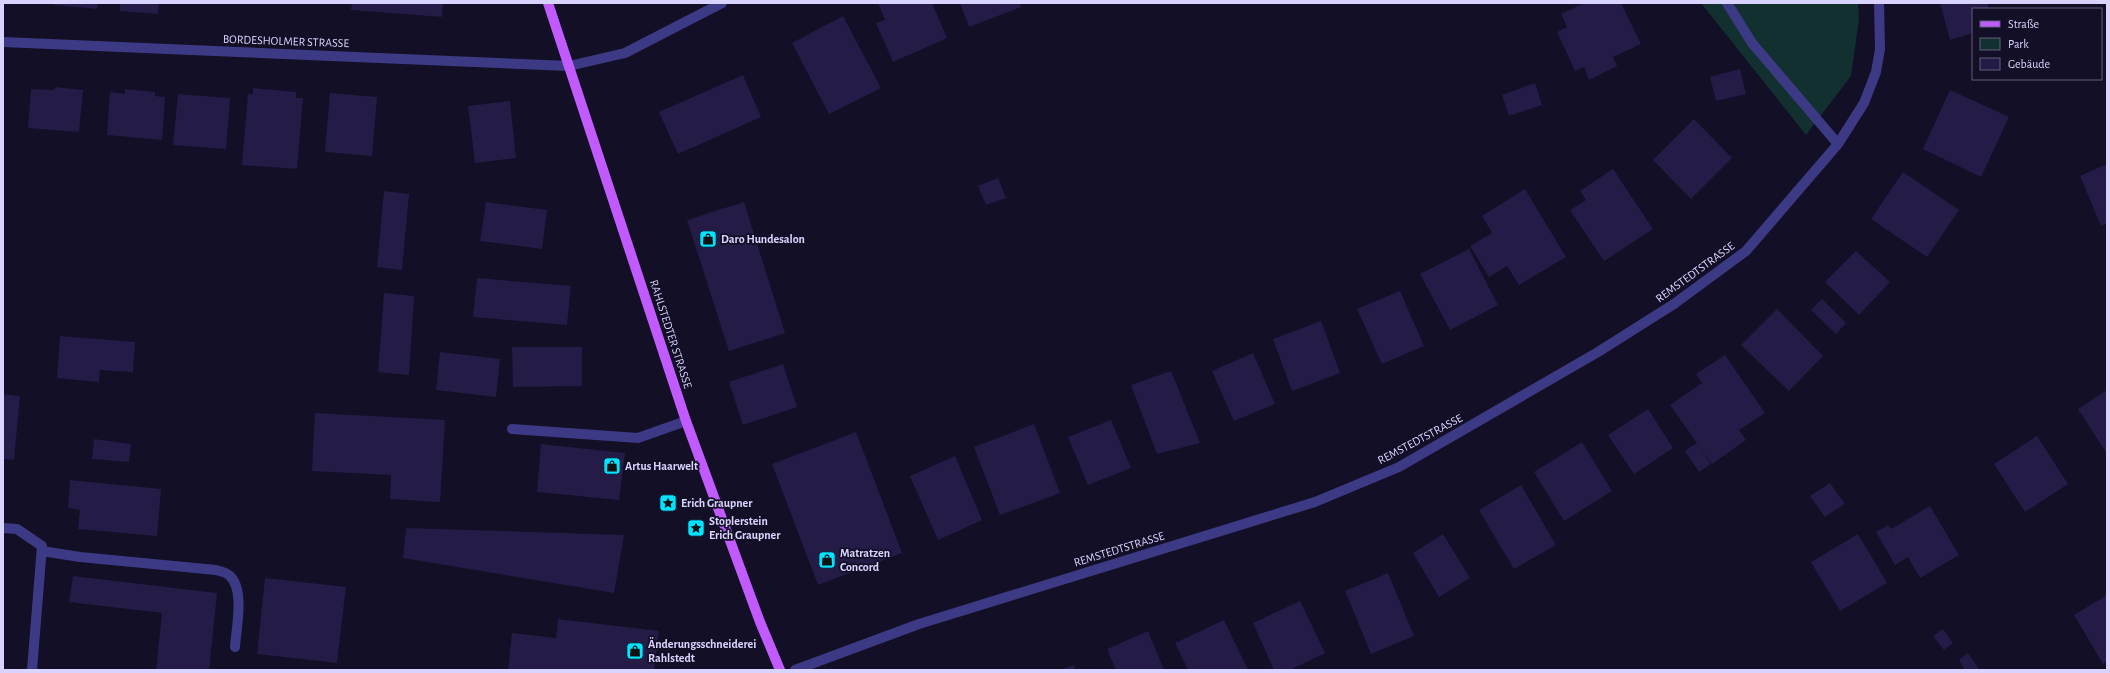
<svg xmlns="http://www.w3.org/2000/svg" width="2110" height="673" font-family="'Alegreya Sans',sans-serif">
	<rect width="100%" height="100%" fill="#130f26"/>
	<!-- green -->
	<path fill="#12302f" d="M 1701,3 L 1858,3 L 1859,19 L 1851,76 L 1806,135 Z"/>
	<!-- building -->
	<path fill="#241b47" d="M 54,3 L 98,3 L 97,9 L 54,5 Z
		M 120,3 L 159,3 L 158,14 L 120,11 Z
		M 352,3 L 443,3 L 442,17 L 351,10 Z
		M 878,3 L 932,3 L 947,38 L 893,62 L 876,23 L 885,20 Z
		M 960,3 L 1020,3 L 1021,7 L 969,27 Z
		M 1584,3 L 1621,3 L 1641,44 L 1613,57 L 1617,66 L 1589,80 L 1584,67 L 1575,71 L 1557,32 L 1567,27 L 1561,14 Z
		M 1940,3 L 1987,3 L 1989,9 L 1973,9 L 1973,33 L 1950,40 Z
		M 843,16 L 881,88 L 829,114 L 792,43 Z
		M 1740,69 L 1746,94 L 1716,101 L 1710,77 Z
		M 743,75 L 761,117 L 678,154 L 659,112 Z
		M 1535,83 L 1542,105 L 1509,116 L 1502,95 Z
		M 55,87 L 83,90 L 79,132 L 28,128 L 31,89 L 54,90 Z
		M 253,88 L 296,92 L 296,98 L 303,98 L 297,169 L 242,165 L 248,94 L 253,94 Z
		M 125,89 L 155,92 L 155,96 L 165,97 L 162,140 L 107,135 L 110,92 L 125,94 Z
		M 1950,90 L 2009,117 L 1981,177 L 1923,149 Z
		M 330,93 L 377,97 L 372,156 L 325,152 Z
		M 178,94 L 230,98 L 226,149 L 173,145 Z
		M 510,101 L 516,158 L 475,163 L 468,106 Z
		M 1694,119 L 1732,158 L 1691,199 L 1653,160 Z
		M 2107,164 L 2107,223 L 2101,226 L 2080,176 Z
		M 1613,169 L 1653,229 L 1604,261 L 1570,210 L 1586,200 L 1580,191 Z
		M 1903,172 L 1959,210 L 1927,257 L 1871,219 Z
		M 998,178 L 1006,198 L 986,205 L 978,186 Z
		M 1525,189 L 1566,257 L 1519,285 L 1507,266 L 1489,277 L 1470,246 L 1492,233 L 1482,216 Z
		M 384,191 L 409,194 L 402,270 L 377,267 Z
		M 486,202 L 547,210 L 542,249 L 480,241 Z
		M 744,202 L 785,333 L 729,351 L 687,220 Z
		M 1469,249 L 1498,305 L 1450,330 L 1420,274 Z
		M 1856,251 L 1890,282 L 1859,315 L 1825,282 Z
		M 477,278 L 571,286 L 567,325 L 473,317 Z
		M 1400,291 L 1424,346 L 1382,364 L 1357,309 Z
		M 384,293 L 414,296 L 409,375 L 378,372 Z
		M 1822,299 L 1846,323 L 1836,334 L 1811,310 Z
		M 1777,309 L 1823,356 L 1789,391 L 1741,345 Z
		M 1321,321 L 1340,373 L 1292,391 L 1273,339 Z
		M 60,336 L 135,342 L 133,372 L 100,370 L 99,382 L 57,378 Z
		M 512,347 L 582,347 L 582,386 L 513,387 Z
		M 440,352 L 500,359 L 496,397 L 436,390 Z
		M 1253,353 L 1275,404 L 1234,421 L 1212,371 Z
		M 1725,355 L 1765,413 L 1739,430 L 1746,440 L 1712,464 L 1698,446 L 1711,464 L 1699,472 L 1685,451 L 1697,443 L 1670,405 L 1702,383 L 1696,374 Z
		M 783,364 L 797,407 L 743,425 L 729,382 Z
		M 1171,371 L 1200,443 L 1157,454 L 1131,385 Z
		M 2107,390 L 2107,454 L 2078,409 Z
		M 3,394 L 20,396 L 14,460 L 3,459 Z
		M 1648,409 L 1673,448 L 1634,474 L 1608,435 Z
		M 315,413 L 445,420 L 440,502 L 390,499 L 391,475 L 312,471 Z
		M 1111,420 L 1131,468 L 1088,485 L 1068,437 Z
		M 1034,424 L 1060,493 L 1000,515 L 974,447 Z
		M 856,432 L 902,553 L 818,585 L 772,464 Z
		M 2037,436 L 2068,484 L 2025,512 L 1994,464 Z
		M 94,439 L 131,444 L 129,462 L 92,459 Z
		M 1582,442 L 1612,491 L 1564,521 L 1534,472 Z
		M 541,444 L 625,453 L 619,500 L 537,492 Z
		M 955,456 L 982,520 L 938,540 L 910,476 Z
		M 70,480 L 161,489 L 157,536 L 78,529 L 80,510 L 68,508 Z
		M 1830,483 L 1845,504 L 1825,517 L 1810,496 Z
		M 1521,485 L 1556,545 L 1514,569 L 1479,510 Z
		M 1930,506 L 1959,555 L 1920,578 L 1908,557 L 1895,565 L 1876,532 L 1888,525 L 1891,529 Z
		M 406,528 L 624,535 L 614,593 L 403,558 Z
		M 1443,534 L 1470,578 L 1439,597 L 1413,553 Z
		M 1858,534 L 1887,583 L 1840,611 L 1811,562 Z
		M 1388,573 L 1414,636 L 1371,654 L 1345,591 Z
		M 73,576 L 217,593 L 209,670 L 156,670 L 162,613 L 69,602 Z
		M 265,578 L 346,587 L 337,663 L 257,654 Z
		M 2107,595 L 2107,661 L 2103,664 L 2074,615 Z
		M 1300,601 L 1325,653 L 1290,670 L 1274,670 L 1253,623 Z
		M 558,619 L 659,631 L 654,670 L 508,670 L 512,633 L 556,638 Z
		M 1224,620 L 1248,670 L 1188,670 L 1175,643 Z
		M 1943,629 L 1953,643 L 1944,650 L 1933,636 Z
		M 1148,631 L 1164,670 L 1116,670 L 1107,649 Z
		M 1968,653 L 1979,669 L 1976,670 L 1965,670 L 1959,660 Z
		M 1074,665 L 1076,670 L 1061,670 Z"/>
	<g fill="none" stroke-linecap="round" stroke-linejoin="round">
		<!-- minor -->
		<path stroke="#3d3a85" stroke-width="10" d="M 1727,3 L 1752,43 L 1838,144
			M 3,42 L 569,66 L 625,53 L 722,3
			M 512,429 L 638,438 L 686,421
			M 3,528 L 17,529 L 42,546 L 32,670
			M 42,551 L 80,557 L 216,570 C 220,571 227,573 230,576 C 245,590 236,629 235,647
			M 795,670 L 919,624 L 1315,502 L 1399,467 L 1598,352 L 1674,304 L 1746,251 L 1838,144 L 1864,103 L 1876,72 L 1880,49 L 1879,3"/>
		<!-- major -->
		<path stroke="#c25bff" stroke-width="10" d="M 548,3 L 686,421 L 760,622 L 780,670"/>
	</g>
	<!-- icons -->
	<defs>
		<symbol id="shop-square" viewBox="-11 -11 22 22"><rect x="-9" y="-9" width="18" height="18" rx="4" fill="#00e5ff" stroke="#130f26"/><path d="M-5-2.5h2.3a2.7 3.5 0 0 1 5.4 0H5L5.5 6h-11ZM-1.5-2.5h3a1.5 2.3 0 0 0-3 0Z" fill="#111"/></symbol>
		<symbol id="sight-square" viewBox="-11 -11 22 22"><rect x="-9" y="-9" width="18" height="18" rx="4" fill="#00e5ff" stroke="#130f26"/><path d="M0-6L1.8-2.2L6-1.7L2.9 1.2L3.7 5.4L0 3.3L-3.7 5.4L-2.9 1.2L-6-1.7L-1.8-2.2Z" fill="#111"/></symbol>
	</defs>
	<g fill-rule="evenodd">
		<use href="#shop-square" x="698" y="229" width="20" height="20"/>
		<use href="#shop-square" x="602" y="456" width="20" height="20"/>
		<use href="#sight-square" x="658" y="493" width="20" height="20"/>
		<use href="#sight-square" x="686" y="518" width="20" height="20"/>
		<use href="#shop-square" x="817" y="550" width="20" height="20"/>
		<use href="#shop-square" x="625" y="641" width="20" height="20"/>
	</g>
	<g text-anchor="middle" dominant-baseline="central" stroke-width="3.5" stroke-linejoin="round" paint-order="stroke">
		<!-- street labels -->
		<g font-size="12" fill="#d9d4ff" stroke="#130f26">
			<text transform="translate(286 41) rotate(2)">BORDESHOLMER STRASSE</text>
			<text transform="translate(1695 272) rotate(-36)">REMSTEDTSTRASSE</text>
			<text transform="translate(671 334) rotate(72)">RAHLSTEDTER STRASSE</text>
			<text transform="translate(1420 439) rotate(-28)">REMSTEDTSTRASSE</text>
			<text transform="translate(1119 549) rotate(-17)">REMSTEDTSTRASSE</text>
		</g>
		<!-- poi labels -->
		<g font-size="12" font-weight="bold" fill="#d9d4ff" stroke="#130f26" text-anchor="start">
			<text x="721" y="239">Daro Hundesalon</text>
			<text x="625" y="466">Artus Haarwelt</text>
			<text x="681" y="503">Erich Graupner</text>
			<text x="709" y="521">Stoplerstein<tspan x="709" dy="14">Erich Graupner</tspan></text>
			<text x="840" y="553">Matratzen<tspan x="840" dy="14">Concord</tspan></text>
			<text x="648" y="644">Änderungsschneiderei<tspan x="648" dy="14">Rahlstedt</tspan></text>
		</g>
	</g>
	<!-- border -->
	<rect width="2110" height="673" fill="none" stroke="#d9d4ff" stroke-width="8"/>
	<!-- legend -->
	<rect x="1972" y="8" width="130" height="72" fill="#130f26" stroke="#625e7d"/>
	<rect x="1980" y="21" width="20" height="6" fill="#c25bff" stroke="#625e7d"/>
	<text x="2008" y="28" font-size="12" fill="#d9d4ff">Straße</text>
	<rect x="1980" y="38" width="20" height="12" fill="#12302f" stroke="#625e7d"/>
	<text x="2008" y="48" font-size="12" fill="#d9d4ff">Park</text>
	<rect x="1980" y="58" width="20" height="12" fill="#241b47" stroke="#625e7d"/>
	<text x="2008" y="68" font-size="12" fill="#d9d4ff">Gebäude</text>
</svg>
